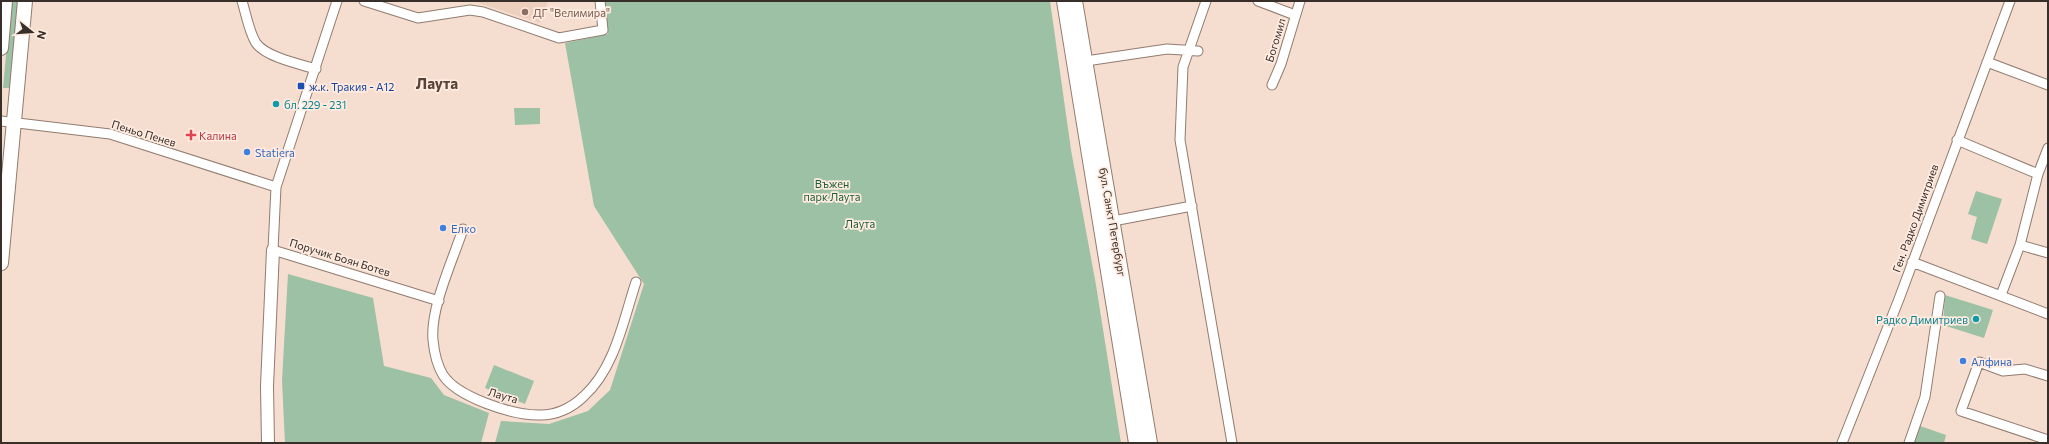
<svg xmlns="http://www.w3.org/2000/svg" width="2049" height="444" font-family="Commissioner,sans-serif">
	<rect width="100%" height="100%" fill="#f5ddcf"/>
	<!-- built -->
	<path fill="#edcfbd" d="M 473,1 L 548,1 L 540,23 Z"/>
	<!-- green -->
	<path fill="#9cc1a5" d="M 11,1 L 20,1 L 12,88 L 3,88 Z
		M 602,1 L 1050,1 L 1071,150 L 1096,285 L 1121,443 L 495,443 L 501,421 L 549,424 L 588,411 L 610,390 L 644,284 L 594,206 L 565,43 L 608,34 Z
		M 514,108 L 540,108 L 540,124 L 515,125 Z
		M 1976,191 L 2002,199 L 1987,244 L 1971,239 L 1977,217 L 1968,214 Z
		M 288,274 L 373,298 L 384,366 L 431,378 L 444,395 L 489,413 L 481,443 L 285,443 L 282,380 Z
		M 1945,295 L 1993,310 L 1984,338 L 1943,325 Z
		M 494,365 L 534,381 L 525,404 L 485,388 Z
		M 1920,426 L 1946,435 L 1944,443 L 1914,443 Z"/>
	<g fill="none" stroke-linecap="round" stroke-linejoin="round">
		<defs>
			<path id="street" d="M 242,1 C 246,14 249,32 256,43 C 266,57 299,64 316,69
				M 337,1 L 276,187 L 273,250 L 439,301
				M 364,1 L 418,18 L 470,10 L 483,12 L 559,38 L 603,30 L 600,1
				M 1206,1 L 1183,67 L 1180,140 L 1232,443
				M 1258,1 L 1295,15
				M 1086,61 L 1167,49 L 1198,51
				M 1987,62 L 2048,85
				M 1272,85 L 1281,64 L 1300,1
				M 1,121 L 110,134 L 276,187
				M 1957,140 L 2038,174
				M 1113,221 L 1192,206
				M 463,229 C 453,260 430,308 433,340 C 434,351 437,365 443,375 C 457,397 512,415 538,415 C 555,416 572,408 584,396 C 615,368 623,321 636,282
				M 2020,245 L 2048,253
				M 1912,262 L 2048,314
				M 2001,295 L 2020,245 L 2038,174 L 2048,148
				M 2048,376 L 2025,369 L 2003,371 L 1979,362 L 1961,411 L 2048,440
				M 1842,443 L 1899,299 L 2010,1
				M 1909,443 L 1925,397 L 1940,296"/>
			<path id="secondary" d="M 268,443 L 267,386 L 273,250"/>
			<path id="primary" d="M 1064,1 L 1136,443
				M 1075,1 L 1150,443
				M 1,48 L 5,1
				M 1,263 L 25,1"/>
		</defs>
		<!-- street casing -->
		<use href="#street" stroke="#917c6f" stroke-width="11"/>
		<!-- secondary casing -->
		<use href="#secondary" stroke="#917c6f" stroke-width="14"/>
		<!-- primary casing -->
		<use href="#primary" stroke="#917c6f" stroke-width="16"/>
		<!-- street -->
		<use href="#street" stroke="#fff" stroke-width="9"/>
		<!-- secondary -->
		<use href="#secondary" stroke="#fff" stroke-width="12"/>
		<!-- primary -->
		<use href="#primary" stroke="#fff" stroke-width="14"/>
	</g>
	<!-- markers -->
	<circle fill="#8d6e63" stroke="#ffebe0" stroke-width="1.5" cx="525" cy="12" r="4"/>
	<rect fill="#1a4fb4" stroke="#ffebe0" stroke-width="1.5" x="297" y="82" width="8" height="8" rx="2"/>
	<g fill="#0f9aa8" stroke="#ffebe0" stroke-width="1.5">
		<circle cx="276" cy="104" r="4"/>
		<circle cx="1976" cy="319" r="4"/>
	</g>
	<path fill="#e0444e" stroke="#ffebe0" stroke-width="1.5" d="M189 129h4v4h4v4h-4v4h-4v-4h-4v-4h4z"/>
	<g fill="#3f7fe0" stroke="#ffebe0" stroke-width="1.5">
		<circle cx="247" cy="152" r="4"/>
		<circle cx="443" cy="228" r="4"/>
		<circle cx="1963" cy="361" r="4"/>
	</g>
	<g text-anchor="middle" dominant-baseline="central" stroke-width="3.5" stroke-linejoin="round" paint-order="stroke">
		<!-- education labels -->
		<g font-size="11" fill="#785e54" stroke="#ffebe0" text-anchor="start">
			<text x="533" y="12">ДГ "Велимира"</text>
		</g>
		<!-- street labels -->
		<g font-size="11" fill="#382f2a" stroke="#ffebe0">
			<text transform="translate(1275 40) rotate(-73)">Богомил</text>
			<text transform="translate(144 133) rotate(17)">Пеньо Пенев</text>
			<text transform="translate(1915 218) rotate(-70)">Ген. Радко Димитриев</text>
			<text transform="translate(1113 222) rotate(80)">бул. Санкт Петербург</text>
			<text transform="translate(340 257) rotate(17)">Поручик Боян Ботев</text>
			<text transform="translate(503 395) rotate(16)">Лаута</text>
		</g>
		<!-- transit labels -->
		<g font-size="11" fill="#164399" stroke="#ffebe0" text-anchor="start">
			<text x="309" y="86">ж.к. Тракия - А12</text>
		</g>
		<!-- culture labels -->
		<g font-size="11" fill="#0d838f" stroke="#ffebe0" text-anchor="start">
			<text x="284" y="104">бл. 229 - 231</text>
			<text x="1968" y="319" text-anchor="end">Радко Димитриев</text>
		</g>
		<!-- health labels -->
		<g font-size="11" fill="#be3a42" stroke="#ffebe0" text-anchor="start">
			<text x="199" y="135">Калина</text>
		</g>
		<!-- shop labels -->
		<g font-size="11" fill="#366cbe" stroke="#ffebe0" text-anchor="start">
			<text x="255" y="152">Statiera</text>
			<text x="451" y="228">Елко</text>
			<text x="1971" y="361">Алфина</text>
		</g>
		<!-- park labels -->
		<g font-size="11" fill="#195d34" stroke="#ffebe0">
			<text x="832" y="183">Въжен<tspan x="832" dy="13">парк Лаута</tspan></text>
			<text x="860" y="223">Лаута</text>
		</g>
		<!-- district labels -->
		<g font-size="15" font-weight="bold" fill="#574439" stroke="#ffebe0">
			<text x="437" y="83">Лаута</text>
		</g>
	</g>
	<!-- border -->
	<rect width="2049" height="444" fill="none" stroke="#382f2a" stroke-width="4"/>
	<!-- north arrow -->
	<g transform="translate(32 32) rotate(107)" stroke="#ffebe0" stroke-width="3" paint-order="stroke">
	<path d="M0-3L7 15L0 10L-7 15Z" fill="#382f2a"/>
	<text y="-6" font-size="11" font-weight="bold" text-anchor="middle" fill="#382f2a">N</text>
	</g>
</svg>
